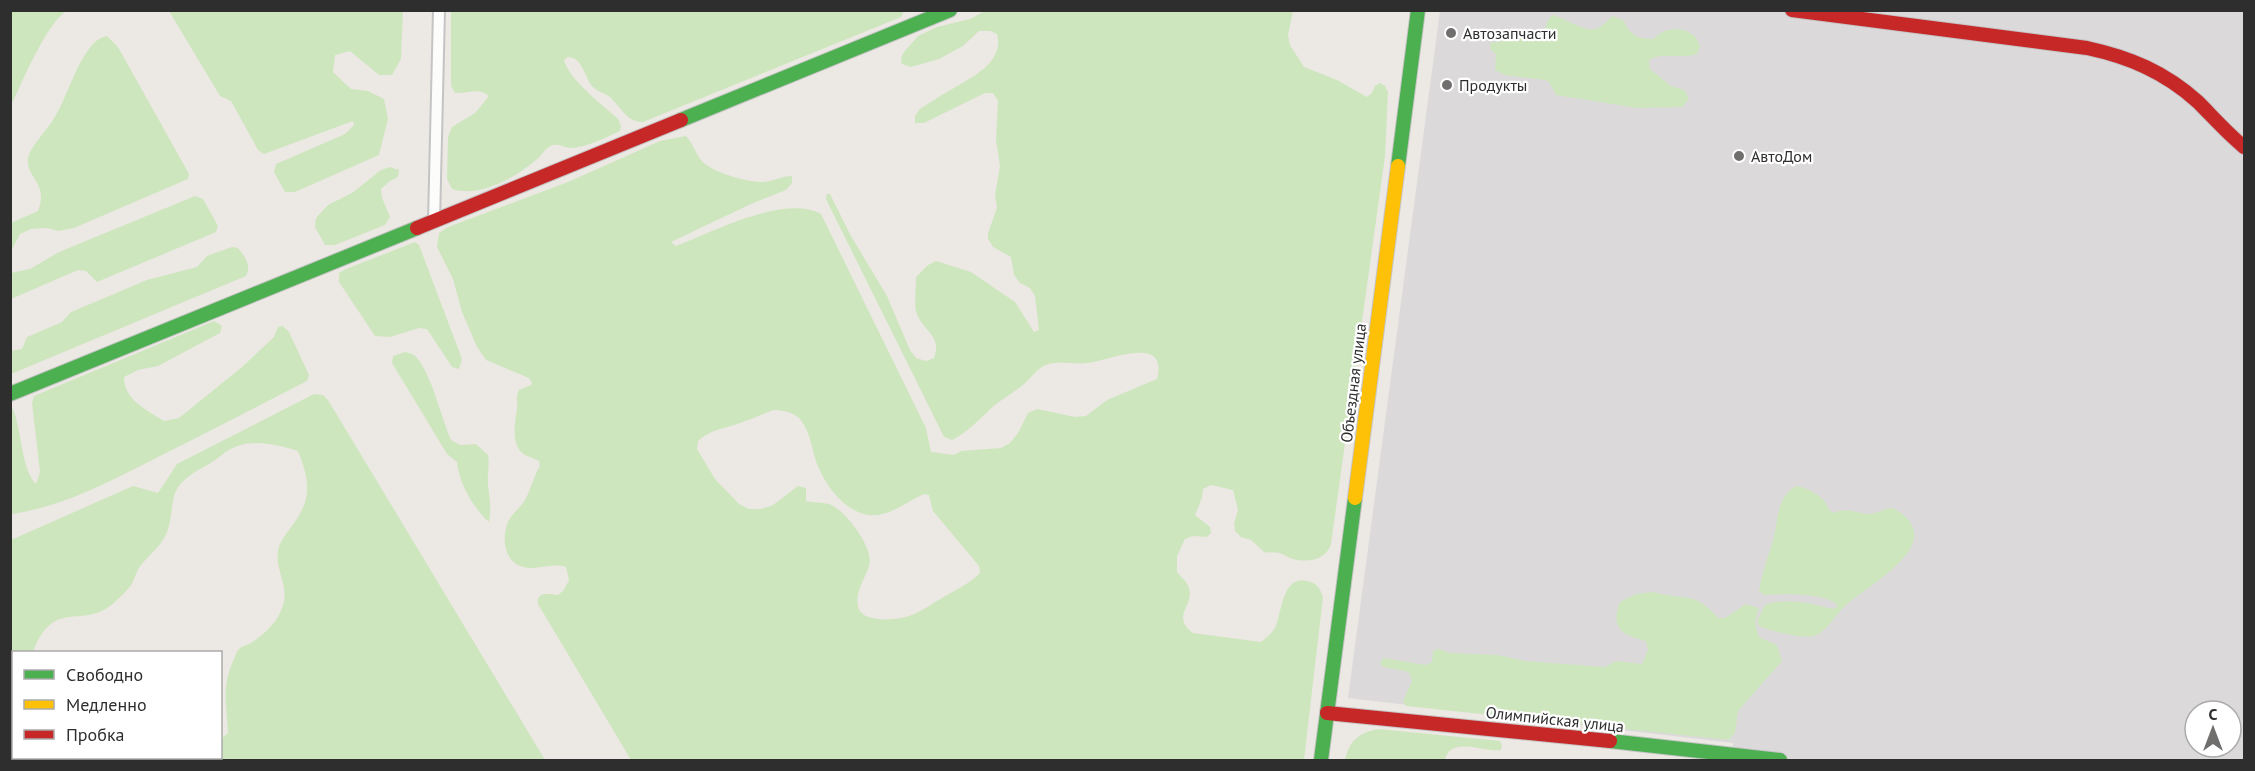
<svg xmlns="http://www.w3.org/2000/svg" width="2255" height="771" font-family="'PT Sans',sans-serif">
	<rect width="100%" height="100%" fill="#ece8e4"/>
	<!-- industrial -->
	<path fill="#dcd9db" fill-rule="evenodd" d="M 1440,11 L 2244,11 L 2244,760 L 1733,760 L 1733,743 L 1348,698 ZM 2195,711 L 2231,711 L 2231,747 L 2195,747 Z"/>
	<!-- green -->
	<path fill="#cee6be" fill-rule="evenodd" d="M 11,10 L 66,11 C 44,28 24,79 11,105 Z
		M 169,11 L 403,11 L 401,59 L 392,75 L 379,75 L 350,51 L 335,55 L 333,72 L 351,89 L 368,91 L 384,99 L 388,119 L 379,155 L 295,192 L 285,192 L 274,172 L 276,164 L 345,134 L 354,125 L 353,121 L 264,154 L 258,150 L 231,101 L 220,96 Z
		M 451,11 L 451,10 L 904,11 L 901,17 L 643,122 C 626,122 621,107 610,97 C 605,93 598,92 594,88 C 584,79 584,58 568,57 L 564,60 C 569,80 603,105 618,119 L 621,126 L 620,131 C 604,138 588,147 571,148 C 566,148 559,144 553,145 C 545,147 542,156 536,160 C 515,178 479,198 452,189 L 447,179 L 448,137 L 452,127 L 475,113 L 489,96 C 478,87 468,94 455,93 L 451,86 Z
		M 985,11 L 1293,11 L 1288,35 L 1290,45 L 1304,67 L 1337,80 L 1367,97 L 1372,93 L 1375,86 L 1380,83 L 1385,86 L 1388,92 L 1385,156 L 1331,544 C 1326,560 1308,563 1293,559 C 1288,558 1284,554 1279,553 C 1275,552 1269,553 1264,552 L 1251,540 L 1241,537 L 1235,531 L 1234,524 L 1238,510 L 1233,490 L 1211,485 L 1203,489 L 1202,498 L 1195,515 L 1210,527 L 1211,533 L 1207,537 L 1193,536 L 1185,539 L 1177,556 L 1177,572 C 1181,577 1187,581 1189,588 C 1195,605 1170,616 1193,633 L 1261,642 C 1266,638 1272,633 1275,628 C 1282,613 1282,575 1307,581 C 1317,583 1320,588 1323,597 L 1304,760 L 631,760 L 538,604 C 536,591 549,594 558,595 L 563,591 L 569,580 L 566,567 C 550,562 536,572 520,566 C 503,559 502,537 508,522 C 512,513 523,506 527,496 C 532,486 534,475 540,466 L 539,461 C 535,459 530,457 525,455 C 510,446 515,422 517,409 C 518,401 515,398 519,390 L 531,385 L 532,383 L 529,378 L 486,360 L 477,347 L 462,312 L 453,279 L 437,247 L 439,233 L 448,227 L 568,182 L 660,141 L 686,136 C 693,144 695,152 701,160 C 710,172 749,183 764,182 C 773,181 782,176 792,176 L 792,183 L 786,190 L 753,203 L 671,242 L 676,246 C 713,232 784,194 821,214 L 926,428 L 931,452 L 954,455 L 961,451 L 1001,448 L 1010,443 L 1018,433 L 1028,413 L 1037,409 L 1075,417 L 1086,416 L 1107,400 L 1157,379 C 1169,333 1108,361 1087,363 C 1074,365 1053,359 1042,367 C 1035,371 1031,378 1025,383 C 1016,391 1005,397 995,405 C 981,417 969,432 952,440 L 944,437 L 826,199 L 827,194 L 830,194 L 851,236 L 887,296 L 910,350 L 916,358 L 926,361 L 934,358 C 943,334 921,331 916,311 C 914,301 916,288 916,277 L 928,265 L 936,261 L 971,272 L 1015,302 L 1034,332 L 1039,330 L 1035,296 L 1030,288 L 1020,283 L 1014,275 L 1011,257 L 993,247 L 988,239 L 988,233 L 997,208 L 995,195 L 1000,166 L 996,140 L 998,101 L 993,93 L 985,93 L 924,123 L 915,123 L 915,116 L 920,109 C 930,103 939,96 949,91 C 970,78 1005,63 997,34 L 990,31 L 979,31 L 963,46 L 939,59 L 911,67 L 902,64 L 901,58 L 904,52 L 918,36 L 937,27 L 970,19 ZM 773,410 C 782,410 792,412 799,418 C 810,430 811,446 816,461 C 824,485 849,519 878,515 C 896,512 908,501 924,494 L 929,495 L 933,511 L 979,566 L 980,573 C 969,584 955,590 942,598 C 933,603 924,610 914,614 C 902,620 865,624 859,609 C 853,595 865,579 869,566 C 875,549 845,509 829,504 C 821,502 813,503 806,501 L 806,488 L 798,486 L 773,505 L 761,509 L 749,509 L 739,504 L 715,479 L 697,449 L 698,441 C 712,429 720,430 737,424 C 749,420 761,415 773,410 Z
		M 1552,15 C 1564,17 1586,34 1598,28 C 1603,26 1608,19 1613,16 L 1624,21 C 1630,36 1639,39 1654,39 C 1663,27 1685,25 1696,38 C 1698,40 1699,44 1700,47 L 1697,54 C 1680,60 1664,51 1649,60 L 1650,69 L 1671,86 L 1684,90 L 1689,98 L 1683,107 L 1637,108 L 1556,95 L 1549,82 L 1545,80 L 1505,75 L 1495,70 L 1496,54 L 1491,50 L 1490,43 L 1502,41 L 1507,29 L 1533,37 L 1542,36 C 1546,28 1546,22 1552,15 Z
		M 107,36 L 118,47 L 189,174 L 188,179 L 74,228 L 58,231 L 47,228 L 31,229 L 20,234 L 11,251 L 11,223 L 38,211 C 49,183 26,178 28,159 C 29,148 47,130 53,120 C 67,98 73,70 89,49 C 94,42 98,38 107,36 Z
		M 390,167 L 399,170 L 398,177 L 390,181 L 381,189 L 382,198 L 390,217 L 385,225 L 335,245 L 325,245 L 315,227 L 316,218 L 328,205 L 352,193 L 381,170 Z
		M 195,196 L 203,199 L 218,226 L 216,232 L 97,282 L 86,271 L 78,270 L 11,299 L 11,273 L 30,269 L 59,252 Z
		M 415,242 L 419,245 L 462,359 L 459,369 L 452,367 L 427,329 L 419,328 L 390,337 L 375,336 L 339,282 L 339,273 L 346,269 Z
		M 232,247 L 238,248 C 245,257 252,265 246,276 L 11,374 L 11,351 L 22,349 L 27,337 L 62,322 L 71,312 L 147,280 L 197,267 L 207,256 Z
		M 214,321 L 222,326 L 220,333 L 158,366 L 138,370 L 124,377 C 124,400 147,410 164,421 L 179,418 L 242,367 L 274,337 L 278,327 L 283,326 L 289,332 L 309,375 L 307,381 C 260,405 212,430 164,454 C 116,478 65,507 11,514 L 11,409 L 13,409 C 22,430 21,469 36,484 L 40,472 L 32,403 L 34,396 Z
		M 405,352 C 408,353 411,353 414,355 C 430,368 442,420 451,440 L 460,445 L 476,444 L 488,455 C 490,465 487,474 488,484 C 489,497 492,509 489,522 C 473,508 459,483 457,462 L 447,454 L 392,363 L 393,356 Z
		M 314,394 L 323,395 L 328,400 L 545,760 L 107,760 L 144,758 L 220,758 L 221,739 L 228,733 C 227,705 221,689 233,661 C 235,658 236,652 239,649 C 242,646 248,645 251,643 C 266,633 278,622 283,605 C 289,586 275,570 278,551 C 280,539 290,530 296,520 C 313,496 308,476 298,451 C 276,444 249,437 227,451 C 221,455 216,460 209,464 C 196,471 181,479 175,493 C 171,504 172,518 168,529 C 163,545 151,553 141,565 C 136,571 135,579 131,585 C 127,591 120,597 115,602 C 82,632 55,595 33,652 L 14,652 L 13,697 L 11,705 L 11,540 L 133,486 L 158,493 L 177,464 Z
		M 1796,486 C 1809,488 1826,497 1829,510 L 1834,513 C 1847,507 1855,513 1868,514 C 1877,514 1884,508 1893,508 C 1954,542 1867,585 1844,607 C 1834,616 1827,632 1814,636 C 1801,639 1772,631 1759,626 L 1757,621 L 1765,605 C 1787,597 1812,603 1833,609 L 1838,606 C 1826,592 1783,594 1764,595 L 1759,591 C 1762,573 1768,557 1773,540 C 1779,519 1775,499 1796,486 Z
		M 1653,592 C 1684,601 1695,590 1718,618 L 1725,618 L 1746,604 L 1759,608 L 1755,622 L 1759,637 L 1777,645 L 1782,661 L 1738,711 L 1735,733 L 1729,740 L 1406,706 L 1403,701 L 1412,681 L 1409,672 L 1384,667 L 1380,664 L 1383,658 L 1426,665 L 1432,662 L 1433,651 L 1439,649 L 1450,653 L 1498,655 L 1525,661 L 1605,667 L 1616,661 L 1642,664 L 1648,650 L 1646,641 C 1622,635 1610,628 1620,602 L 1636,594 Z
		M 10,724 L 13,729 L 14,758 L 62,758 L 81,760 L 11,760 Z
		M 1378,729 L 1500,741 L 1502,745 L 1501,750 C 1485,753 1450,735 1445,760 L 1345,760 C 1349,741 1358,733 1378,729 Z"/>
	<g fill="none" stroke-linecap="round" stroke-linejoin="round">
		<defs>
			<path id="street" d="M 434,222 L 439,10"/>
			<path id="fast" d="M 681,120 L 950,10
				M 1398,166 L 1418,10
				M 10,394 L 417,228
				M 1610,741 L 1780,760
				M 1321,760 L 1355,498"/>
			<path id="slow" d="M 1355,498 L 1398,166"/>
			<path id="jam" d="M 1792,10 L 2087,48 C 2129,57 2165,72 2198,102 C 2213,117 2227,133 2244,147
				M 417,228 L 681,120
				M 1327,713 L 1610,741"/>
		</defs>
		<!-- street casing -->
		<use href="#street" stroke="#c5c4c5" stroke-width="14"/>
		<!-- fast casing -->
		<use href="#fast" stroke="#c5c4c5" stroke-width="16"/>
		<!-- slow casing -->
		<use href="#slow" stroke="#c5c4c5" stroke-width="16"/>
		<!-- jam casing -->
		<use href="#jam" stroke="#c5c4c5" stroke-width="16"/>
		<!-- street -->
		<use href="#street" stroke="#fcfcfb" stroke-width="10"/>
		<!-- fast -->
		<use href="#fast" stroke="#4caf50" stroke-width="14"/>
		<!-- slow -->
		<use href="#slow" stroke="#ffc107" stroke-width="14"/>
		<!-- jam -->
		<use href="#jam" stroke="#c62828" stroke-width="14"/>
	</g>
	<!-- markers -->
	<g fill="#706f6e" stroke="#fff" stroke-width="2">
		<circle cx="1451" cy="33" r="6"/>
		<circle cx="1447" cy="85" r="6"/>
		<circle cx="1739" cy="156" r="6"/>
	</g>
	<g text-anchor="middle" dominant-baseline="central" stroke-width="4.5" stroke-linejoin="round" paint-order="stroke">
		<!-- poi labels -->
		<g font-size="16" fill="#2e2e2e" stroke="#fff" text-anchor="start">
			<text x="1463" y="33">Автозапчасти</text>
			<text x="1459" y="85">Продукты</text>
			<text x="1751" y="156">АвтоДом</text>
		</g>
		<!-- street labels -->
		<g font-size="16" fill="#2e2e2e" stroke="#fff">
			<text transform="translate(1353 383) rotate(-83)">Объездная улица</text>
			<text transform="translate(1555 719) rotate(6)">Олимпийская улица</text>
		</g>
	</g>
	<!-- border -->
	<rect width="2255" height="771" fill="none" stroke="#2e2e2e" stroke-width="24"/>
	<!-- legend -->
	<rect x="12" y="651" width="210" height="108" fill="#ffffff" stroke="#ababab" stroke-width="1.5"/>
	<rect x="24" y="670" width="30" height="9" fill="#4caf50" stroke="#ababab" stroke-width="1.5"/>
	<text x="66" y="681" font-size="18" fill="#2e2e2e">Свободно</text>
	<rect x="24" y="700" width="30" height="9" fill="#ffc107" stroke="#ababab" stroke-width="1.5"/>
	<text x="66" y="711" font-size="18" fill="#2e2e2e">Медленно</text>
	<rect x="24" y="730" width="30" height="9" fill="#c62828" stroke="#ababab" stroke-width="1.5"/>
	<text x="66" y="741" font-size="18" fill="#2e2e2e">Пробка</text>
	<!-- north arrow -->
	<g transform="translate(2213 729)"><circle r="28" fill="#ffffff" stroke="#ababab" stroke-width="1.5"/>
	<path d="M0-4.5L10 22L0 15L-10 22Z" fill="#706f6e"/>
	<text y="-9" font-size="16" font-weight="bold" text-anchor="middle" fill="#2e2e2e">С</text>
	</g>
</svg>
